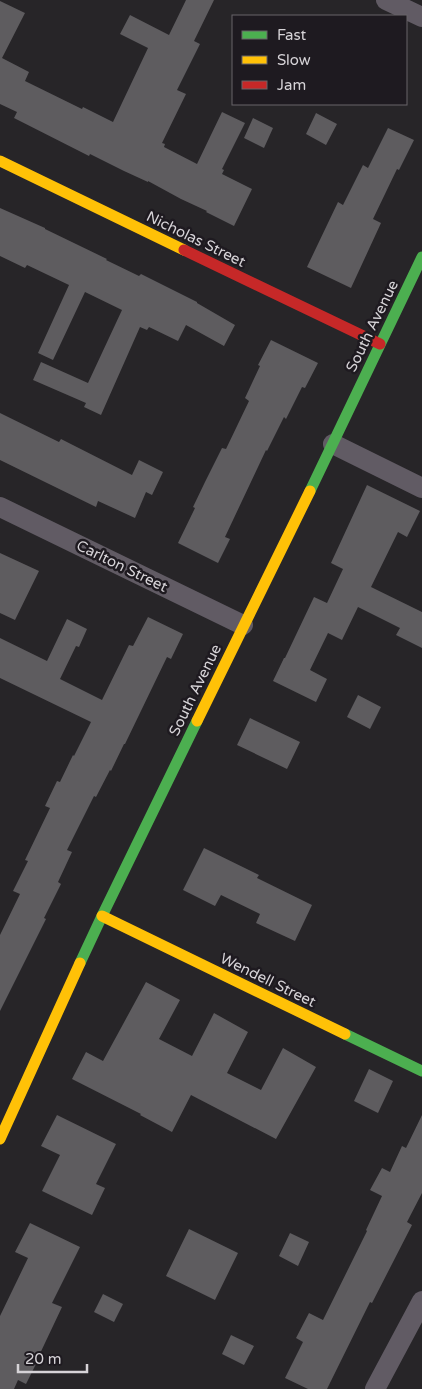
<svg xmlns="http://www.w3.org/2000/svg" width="422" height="1389" font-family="'Varela Round',sans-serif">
	<rect width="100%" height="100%" fill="#272528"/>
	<!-- building -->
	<path fill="#5e5c5f" d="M 186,0 L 214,0 L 194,41 L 200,44 L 177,90 L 186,94 L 162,143 L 165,144 L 164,147 L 197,164 L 222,112 L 245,123 L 222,169 L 224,170 L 222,174 L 252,189 L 234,226 L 206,212 L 207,211 L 181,199 L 148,181 L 148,182 L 124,171 L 90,154 L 89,156 L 14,118 L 17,112 L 0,104 L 0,1 L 25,13 L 2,58 L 29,72 L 25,81 L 82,109 L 83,107 L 113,122 L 148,48 L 120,34 L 130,15 L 169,35 Z
		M 316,113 L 337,124 L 326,145 L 306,134 Z
		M 253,118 L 273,128 L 264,148 L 244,138 Z
		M 388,128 L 414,140 L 399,170 L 397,169 L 373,219 L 381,223 L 351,288 L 307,267 L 338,202 L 343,205 L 363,165 L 368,168 Z
		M 0,208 L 45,228 L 45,229 L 107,259 L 106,260 L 139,276 L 141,274 L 197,302 L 197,303 L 235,325 L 224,346 L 186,325 L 178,341 L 149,327 L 147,330 L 140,327 L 101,415 L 84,407 L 86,403 L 33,380 L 41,362 L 88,383 L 122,310 L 85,292 L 53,360 L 38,353 L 69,285 L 27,265 L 25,268 L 0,256 Z
		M 271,340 L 318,363 L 305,388 L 302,387 L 286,419 L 284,417 L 267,451 L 266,450 L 225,537 L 230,539 L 218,563 L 178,543 L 195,508 L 193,507 L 205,482 L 222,448 L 226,449 L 249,401 L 245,398 L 260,366 L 258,365 Z
		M 0,413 L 59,442 L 61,439 L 132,475 L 139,460 L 163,472 L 152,495 L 146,492 L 135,518 L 98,501 L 96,507 L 0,460 Z
		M 367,485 L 420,511 L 407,537 L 398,532 L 371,587 L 422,612 L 422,648 L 396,635 L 400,628 L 358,607 L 342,640 L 328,633 L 310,670 L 327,679 L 316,702 L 273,681 L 284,658 L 285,658 L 314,597 L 327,603 L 343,569 L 331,563 Z
		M 0,553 L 39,571 L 15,620 L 0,613 Z
		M 148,617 L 183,634 L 171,659 L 167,657 L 125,744 L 124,744 L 111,771 L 110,770 L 96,797 L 94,796 L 67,850 L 72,852 L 58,882 L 61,884 L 44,918 L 46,919 L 0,1011 L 0,935 L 20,894 L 13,891 L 28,861 L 25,860 L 50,808 L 45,806 L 57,781 L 60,782 L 73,755 L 74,756 L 91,722 L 0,678 L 0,638 L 47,661 L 67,619 L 87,629 L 79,647 L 76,646 L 60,679 L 102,700 L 129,645 L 133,646 Z
		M 358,695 L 381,707 L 370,729 L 347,717 Z
		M 250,718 L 300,742 L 287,769 L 237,745 Z
		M 204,848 L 259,875 L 257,878 L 312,905 L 295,941 L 256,923 L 260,914 L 221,895 L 215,906 L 183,890 Z
		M 146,982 L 180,1000 L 159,1039 L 192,1056 L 214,1013 L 248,1032 L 227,1073 L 261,1090 L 283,1048 L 316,1067 L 276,1139 L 191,1095 L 172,1132 L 140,1115 L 141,1114 L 72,1079 L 86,1052 L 103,1061 Z
		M 369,1069 L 393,1081 L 378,1113 L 354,1101 Z
		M 57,1115 L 116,1144 L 96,1184 L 105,1188 L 92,1215 L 42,1191 L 60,1155 L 41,1146 Z
		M 422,1115 L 422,1193 L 407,1222 L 412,1225 L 372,1303 L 370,1302 L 327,1389 L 308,1389 L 285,1378 L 303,1342 L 296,1338 L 309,1313 L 323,1320 L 367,1231 L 366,1230 L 382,1196 L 370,1190 L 382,1168 L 390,1172 L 402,1146 L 406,1148 Z
		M 30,1223 L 80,1247 L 52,1303 L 62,1307 L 36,1362 L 37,1362 L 26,1384 L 18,1380 L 14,1389 L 0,1389 L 0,1316 L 28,1258 L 15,1252 Z
		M 189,1229 L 238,1253 L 215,1300 L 166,1276 Z
		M 290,1233 L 309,1242 L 298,1266 L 279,1256 Z
		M 103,1294 L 123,1304 L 114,1322 L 94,1312 Z
		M 231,1335 L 254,1346 L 244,1365 L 222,1354 Z"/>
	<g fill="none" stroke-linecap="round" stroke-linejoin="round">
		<!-- street -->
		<path stroke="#615b64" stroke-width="20" d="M 386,0 L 422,17
			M 333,444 L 422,488
			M 0,507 L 243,625
			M 375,1389 L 422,1301"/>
		<!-- fast -->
		<path stroke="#4caf50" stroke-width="11" d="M 310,491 L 422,257
			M 80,963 L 102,916 L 197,721
			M 345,1034 L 422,1071"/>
		<!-- slow -->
		<path stroke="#ffc107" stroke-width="11" d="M 0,161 L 184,250
			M 197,721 L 310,491
			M 102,916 L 345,1034
			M 0,1139 L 80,963"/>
		<!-- jam -->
		<path stroke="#c62828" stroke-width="11" d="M 184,250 L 380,344"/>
	</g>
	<g text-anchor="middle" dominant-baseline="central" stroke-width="5" stroke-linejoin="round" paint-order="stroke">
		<!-- street labels -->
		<g font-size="15" fill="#d6d3d7" stroke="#1e1a20">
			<text transform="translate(196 239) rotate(26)">Nicholas Street</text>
			<text transform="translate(372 326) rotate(-64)">South Avenue</text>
			<text transform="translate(122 566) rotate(26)">Carlton Street</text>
			<text transform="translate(195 690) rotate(-64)">South Avenue</text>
			<text transform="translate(268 980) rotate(26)">Wendell Street</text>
		</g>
	</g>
	<!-- legend -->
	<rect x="232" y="15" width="175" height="90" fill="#1e1a20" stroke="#686469"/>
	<rect x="242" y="31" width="25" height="8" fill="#4caf50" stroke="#686469"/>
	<text x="277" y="40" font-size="15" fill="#d6d3d7">Fast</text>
	<rect x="242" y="56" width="25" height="8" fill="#ffc107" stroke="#686469"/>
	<text x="277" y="65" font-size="15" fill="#d6d3d7">Slow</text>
	<rect x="242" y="81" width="25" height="8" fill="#c62828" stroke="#686469"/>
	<text x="277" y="90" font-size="15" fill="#d6d3d7">Jam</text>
	<!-- scale -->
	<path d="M18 1364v8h69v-8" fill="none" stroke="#d6d3d7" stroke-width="2.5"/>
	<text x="25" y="1364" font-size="15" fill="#d6d3d7" stroke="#1e1a20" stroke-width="4" paint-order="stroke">20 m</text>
</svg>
